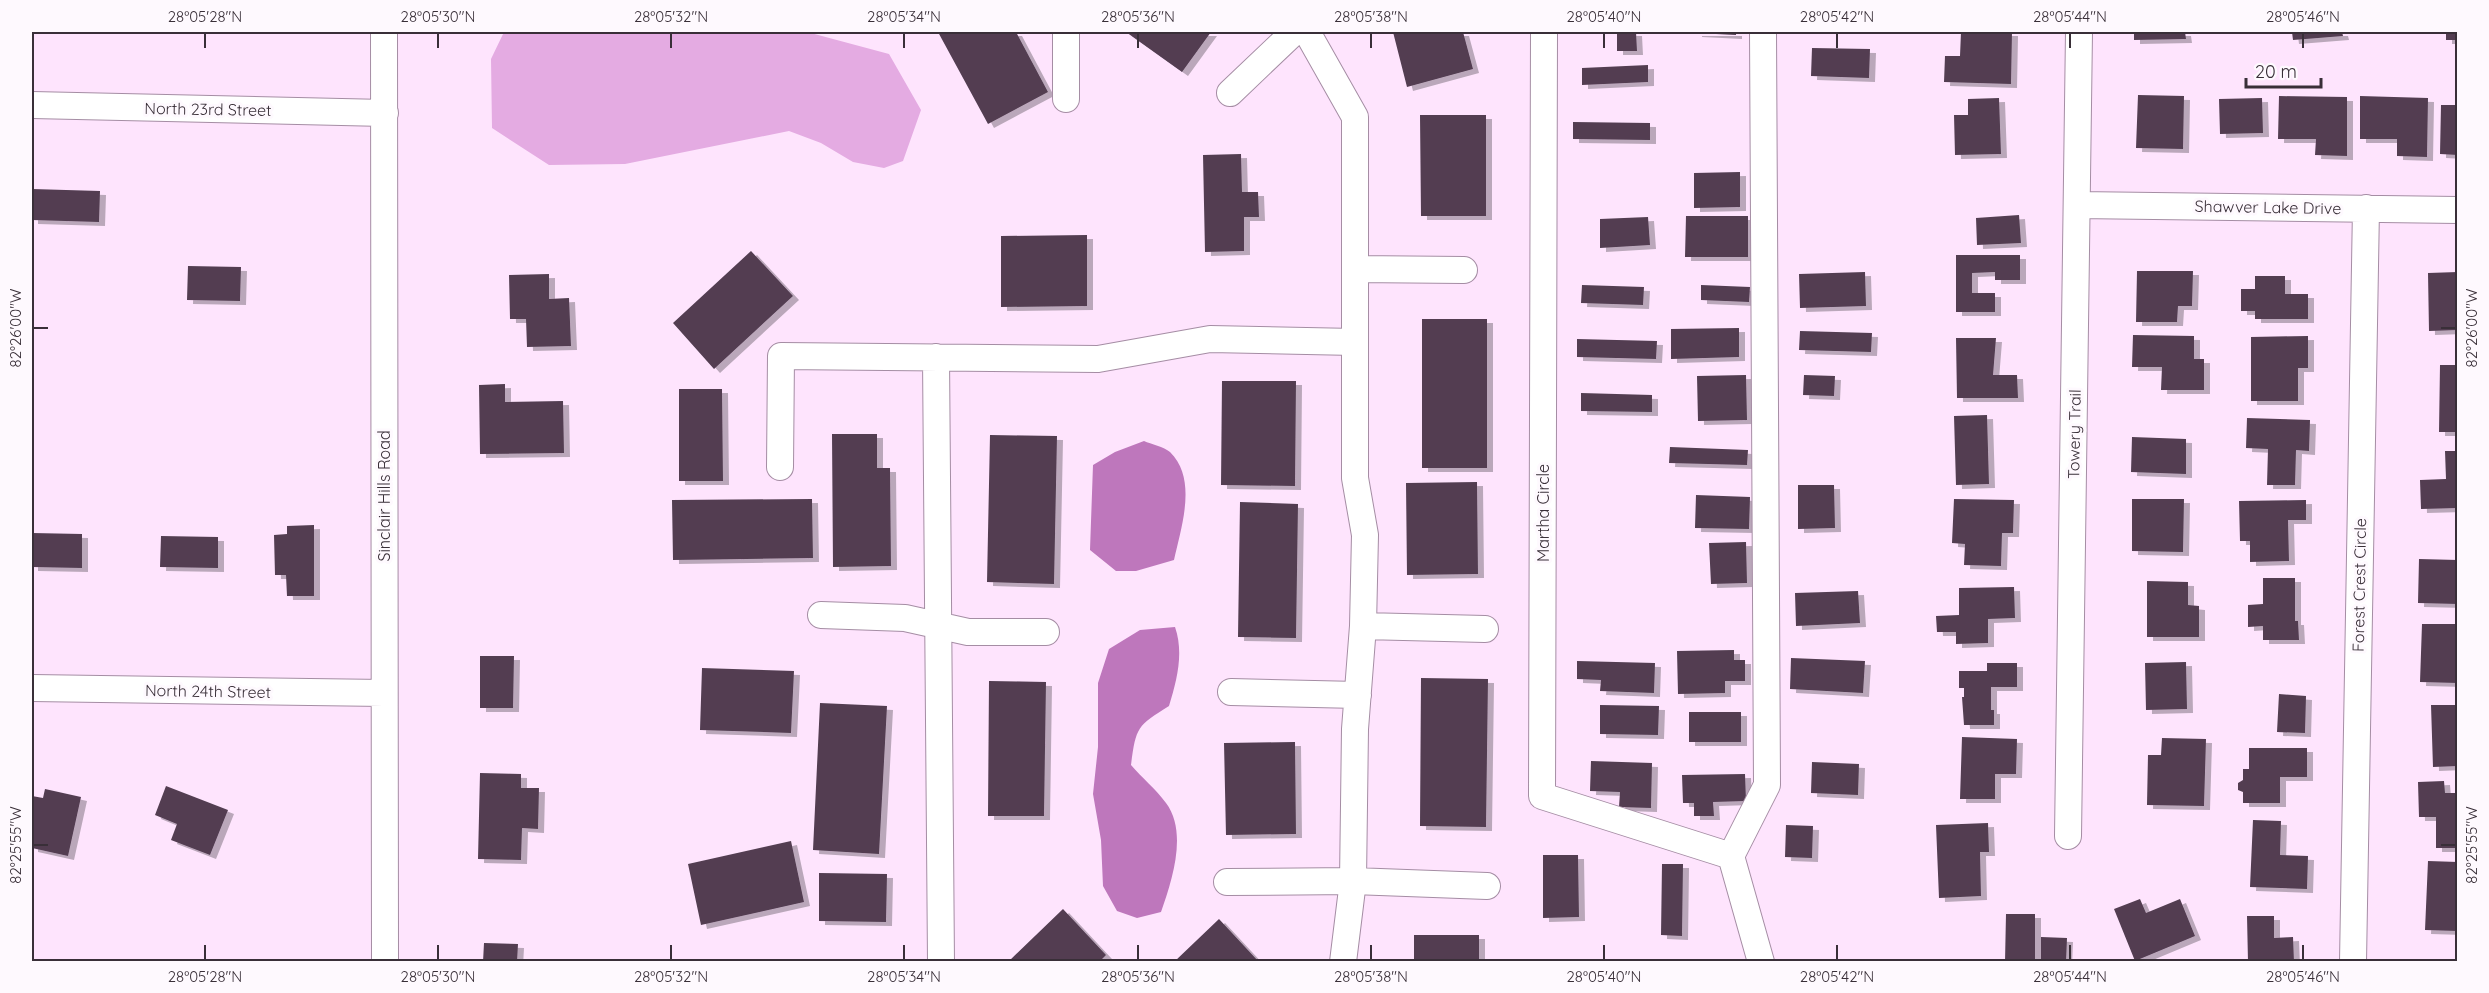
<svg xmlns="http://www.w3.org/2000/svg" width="2489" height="993" font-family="Quicksand,sans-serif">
	<defs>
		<filter id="shadow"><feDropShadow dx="6" dy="4" stdDeviation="0" flood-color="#0004"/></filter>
	</defs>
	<rect width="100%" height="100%" fill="#fee4fd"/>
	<!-- green -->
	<path fill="#e4abe2" d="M 504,32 L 807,32 L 889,54 L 921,110 L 903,161 L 884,168 L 853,162 L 821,143 L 789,131 L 625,164 L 549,165 L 492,128 L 491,59 Z"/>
	<!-- water -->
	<path fill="#be77bc" d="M 1144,441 C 1151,444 1164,447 1170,452 C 1198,479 1181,528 1174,560 L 1136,571 L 1116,571 L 1090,550 L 1093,465 L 1115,452 Z
		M 1175,627 C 1184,653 1177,680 1169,706 C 1137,726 1136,727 1131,765 C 1142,778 1156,789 1166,803 C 1188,832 1172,881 1161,912 L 1137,918 L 1117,911 L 1103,886 L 1101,840 L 1093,794 L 1098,747 L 1098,683 L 1109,649 L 1140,630 Z"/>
	<!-- building -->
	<path fill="#523e51" filter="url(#shadow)" d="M 938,32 L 1016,32 L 1048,92 L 988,124 Z
		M 1126,32 L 1211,32 L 1182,72 Z
		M 1393,32 L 1463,32 L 1473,69 L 1407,87 Z
		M 1617,32 L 1636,32 L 1637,51 L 1617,51 Z
		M 1696,32 L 1736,32 L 1736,35 L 1696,33 Z
		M 1961,32 L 2012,32 L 2011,84 L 1944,82 L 1945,56 L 1960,56 Z
		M 2134,32 L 2185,32 L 2186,39 L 2134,40 Z
		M 2292,32 L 2342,32 L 2343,36 L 2293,40 Z
		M 2446,32 L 2458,32 L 2458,40 L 2446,40 Z
		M 1812,48 L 1870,49 L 1869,78 L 1811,76 Z
		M 1648,65 L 1648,82 L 1582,85 L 1582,68 Z
		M 2138,95 L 2184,96 L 2183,149 L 2136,148 Z
		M 2279,96 L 2347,97 L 2347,156 L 2315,155 L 2316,139 L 2278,139 Z
		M 2360,96 L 2428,98 L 2427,157 L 2397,156 L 2397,139 L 2360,139 Z
		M 1999,98 L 2001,154 L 1955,155 L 1954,115 L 1968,115 L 1968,99 Z
		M 2262,98 L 2263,133 L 2220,134 L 2219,99 Z
		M 2441,105 L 2458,105 L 2458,155 L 2440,154 Z
		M 1420,115 L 1486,115 L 1486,216 L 1421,216 Z
		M 1573,122 L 1650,123 L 1650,140 L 1573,139 Z
		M 1241,154 L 1242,192 L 1258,192 L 1259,217 L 1244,217 L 1244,251 L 1205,252 L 1203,155 Z
		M 1740,172 L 1740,207 L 1694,208 L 1694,173 Z
		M 32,189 L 100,191 L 99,222 L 32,220 Z
		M 2019,215 L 2021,243 L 1977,245 L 1976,218 Z
		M 1686,216 L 1748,216 L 1748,257 L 1685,257 Z
		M 1648,217 L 1650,245 L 1600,248 L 1600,219 Z
		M 1087,235 L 1087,306 L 1001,307 L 1001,236 Z
		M 751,251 L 793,296 L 714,369 L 673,323 Z
		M 1956,255 L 2020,255 L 2020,280 L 1995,280 L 1995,272 L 1972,273 L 1972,293 L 1995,293 L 1995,312 L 1956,312 Z
		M 188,266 L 241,267 L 240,301 L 187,300 Z
		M 2137,271 L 2193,271 L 2192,306 L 2178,306 L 2177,322 L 2136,322 Z
		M 1865,272 L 1866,306 L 1800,308 L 1799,274 Z
		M 2458,272 L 2458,330 L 2429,331 L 2428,273 Z
		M 549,274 L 549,299 L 569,298 L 571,346 L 527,347 L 526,319 L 510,319 L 509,275 Z
		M 2255,276 L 2285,276 L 2285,294 L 2308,294 L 2308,319 L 2255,319 L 2255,311 L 2241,311 L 2241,289 L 2255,289 Z
		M 1582,285 L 1644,287 L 1643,305 L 1581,303 Z
		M 1701,285 L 1750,287 L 1749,302 L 1701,300 Z
		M 1422,319 L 1487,319 L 1487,468 L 1422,468 Z
		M 1739,328 L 1739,357 L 1671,359 L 1671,329 Z
		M 1800,331 L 1872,333 L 1871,352 L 1799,350 Z
		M 2133,335 L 2194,336 L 2194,359 L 2204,359 L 2204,390 L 2161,390 L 2162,367 L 2132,367 Z
		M 2308,336 L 2308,368 L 2298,368 L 2298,401 L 2251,401 L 2251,337 Z
		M 1956,338 L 1996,338 L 1993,375 L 2017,375 L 2018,398 L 1957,398 Z
		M 1577,339 L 1657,341 L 1656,359 L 1577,357 Z
		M 2440,365 L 2458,365 L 2458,432 L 2439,432 Z
		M 1746,375 L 1747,420 L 1698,421 L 1697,376 Z
		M 1804,375 L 1835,376 L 1834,396 L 1803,395 Z
		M 1222,381 L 1296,381 L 1295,486 L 1221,485 Z
		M 505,384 L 505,402 L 563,401 L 564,453 L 480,454 L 479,385 Z
		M 679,389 L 722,389 L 723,481 L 679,481 Z
		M 1581,393 L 1652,395 L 1652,412 L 1581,411 Z
		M 1987,415 L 1989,484 L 1956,485 L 1954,416 Z
		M 2247,418 L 2310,420 L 2309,451 L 2296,450 L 2295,485 L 2267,485 L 2268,449 L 2246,448 Z
		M 832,434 L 877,434 L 877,468 L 890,468 L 891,566 L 833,567 Z
		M 990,435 L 1057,436 L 1054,584 L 987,582 Z
		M 2132,437 L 2186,439 L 2186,474 L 2131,472 Z
		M 1670,447 L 1748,450 L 1747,465 L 1669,463 Z
		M 2445,451 L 2458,451 L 2458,508 L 2421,509 L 2420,480 L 2446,479 Z
		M 1477,482 L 1478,574 L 1407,575 L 1406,483 Z
		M 1798,485 L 1834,485 L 1835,528 L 1798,529 Z
		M 1696,495 L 1750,497 L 1749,529 L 1695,528 Z
		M 812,499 L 813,558 L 673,560 L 672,500 Z
		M 1954,499 L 2014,500 L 2013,533 L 2002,533 L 2001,566 L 1964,565 L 1965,544 L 1952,543 Z
		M 2132,499 L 2184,499 L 2183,552 L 2132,551 Z
		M 2306,500 L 2306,520 L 2288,520 L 2289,561 L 2250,562 L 2250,541 L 2240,541 L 2239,501 Z
		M 1240,502 L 1298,504 L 1296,638 L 1238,637 Z
		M 314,525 L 314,596 L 287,596 L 286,575 L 275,575 L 274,535 L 287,534 L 287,526 Z
		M 32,533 L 82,534 L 82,568 L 32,567 Z
		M 161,536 L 218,537 L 218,568 L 160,567 Z
		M 1746,542 L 1747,583 L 1711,584 L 1709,543 Z
		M 2419,559 L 2458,560 L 2458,604 L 2418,603 Z
		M 2263,578 L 2295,578 L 2295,621 L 2298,621 L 2299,640 L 2263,640 L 2263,626 L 2248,627 L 2248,605 L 2263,604 Z
		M 2147,581 L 2188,582 L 2188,605 L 2199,606 L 2199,637 L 2147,637 Z
		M 2014,587 L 2015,618 L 1988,619 L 1988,643 L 1956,644 L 1956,632 L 1937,632 L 1936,616 L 1959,615 L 1959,588 Z
		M 1858,591 L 1860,623 L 1796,626 L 1795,593 Z
		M 2422,624 L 2458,624 L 2458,683 L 2420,682 Z
		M 1734,650 L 1734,660 L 1745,660 L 1745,681 L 1725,681 L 1725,693 L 1678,694 L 1677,651 Z
		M 480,656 L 514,656 L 513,708 L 480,708 Z
		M 1791,658 L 1865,661 L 1863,693 L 1790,689 Z
		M 1577,661 L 1655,663 L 1654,693 L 1600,691 L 1601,680 L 1577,679 Z
		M 2186,662 L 2187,709 L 2146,710 L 2145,663 Z
		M 1987,663 L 2017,663 L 2017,687 L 1991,687 L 1991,710 L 1994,710 L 1994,725 L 1964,725 L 1962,697 L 1964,697 L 1964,688 L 1959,688 L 1959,671 L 1987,671 Z
		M 702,668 L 794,671 L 791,733 L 700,730 Z
		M 1421,678 L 1488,679 L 1486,827 L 1420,826 Z
		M 989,681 L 1046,682 L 1044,816 L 988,816 Z
		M 2279,694 L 2306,696 L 2305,733 L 2277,732 Z
		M 820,703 L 887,706 L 879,854 L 813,850 Z
		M 1600,705 L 1659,706 L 1658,735 L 1600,734 Z
		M 2431,705 L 2458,705 L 2458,766 L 2433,767 Z
		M 1689,712 L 1741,712 L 1741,742 L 1689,742 Z
		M 1962,737 L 2017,739 L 2016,774 L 1995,774 L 1995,799 L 1960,799 Z
		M 2162,738 L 2206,739 L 2204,806 L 2147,805 L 2148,755 L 2161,755 Z
		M 1295,742 L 1296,834 L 1226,835 L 1224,743 Z
		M 2249,748 L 2307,748 L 2307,777 L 2280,777 L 2280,803 L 2243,803 L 2243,792 L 2238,790 L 2238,783 L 2243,780 L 2243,769 L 2249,769 Z
		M 1591,761 L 1652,763 L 1651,808 L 1619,807 L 1620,792 L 1590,791 Z
		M 1812,762 L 1859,764 L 1858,795 L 1811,793 Z
		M 480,773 L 521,774 L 521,788 L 539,788 L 538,829 L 522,828 L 521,860 L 478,859 Z
		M 1745,774 L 1746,801 L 1713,802 L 1714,816 L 1694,816 L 1694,803 L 1683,803 L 1682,775 Z
		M 2444,781 L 2445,793 L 2458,793 L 2458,848 L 2436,848 L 2436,817 L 2419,817 L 2418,782 Z
		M 166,786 L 228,810 L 210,855 L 171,840 L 177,824 L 155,815 Z
		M 45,789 L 81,797 L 68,856 L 32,848 L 32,796 L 43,798 Z
		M 2253,820 L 2281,821 L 2280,855 L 2308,856 L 2307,889 L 2250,887 Z
		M 1988,823 L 1989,852 L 1980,852 L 1981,896 L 1939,898 L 1936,825 Z
		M 1786,825 L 1813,826 L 1812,858 L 1785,857 Z
		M 791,841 L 804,902 L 701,925 L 688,864 Z
		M 1543,855 L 1578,855 L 1579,917 L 1543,918 Z
		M 2428,861 L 2458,862 L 2458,931 L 2425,930 Z
		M 1662,864 L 1683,864 L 1682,936 L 1661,935 Z
		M 819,873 L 887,874 L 886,922 L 819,921 Z
		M 2140,899 L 2146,913 L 2180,899 L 2195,936 L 2135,961 L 2114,909 Z
		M 1063,909 L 1106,955 L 1099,962 L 1008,962 Z
		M 2006,914 L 2035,914 L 2035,959 L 2041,959 L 2041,937 L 2067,938 L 2066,962 L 2005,962 Z
		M 2247,916 L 2274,916 L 2274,938 L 2293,937 L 2294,962 L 2248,962 Z
		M 1219,919 L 1259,962 L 1174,962 Z
		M 1414,935 L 1479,935 L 1479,962 L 1414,962 Z
		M 484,943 L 518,944 L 517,962 L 483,962 Z
		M 2433,959 L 2458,959 L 2458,962 L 2433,962 Z"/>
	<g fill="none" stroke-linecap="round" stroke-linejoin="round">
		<defs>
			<path id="minor" d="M 384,32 L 385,962
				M 1066,32 L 1066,99
				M 1307,32 L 1355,117 L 1355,478 L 1365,535 L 1363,626 L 1355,729 L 1353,881 L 1343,962
				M 1544,32 L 1542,796 L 1731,856 L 1767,785 L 1763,32
				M 1230,93 L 1294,32
				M 32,105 L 385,113
				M 2078,205 L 2458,210
				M 1355,269 L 1464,270
				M 936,357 L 941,962
				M 780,467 L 781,356 L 1098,359 L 1210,339 L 1355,342
				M 821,615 L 905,618 L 968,632 L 1046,632
				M 1363,626 L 1485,629
				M 32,688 L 384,693
				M 1231,692 L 1358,695
				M 2068,836 L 2079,32
				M 1731,856 L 1761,962
				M 1227,882 L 1353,881 L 1487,886
				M 2353,962 L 2366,208"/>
		</defs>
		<!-- minor casing -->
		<use href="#minor" stroke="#a58da4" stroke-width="28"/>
		<!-- minor -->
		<use href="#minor" stroke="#fff" stroke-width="26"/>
	</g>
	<!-- ticks -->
	<path fill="none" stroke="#392f38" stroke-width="2" d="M 205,33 L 205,48M 438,33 L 438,48M 671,33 L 671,48M 904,33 L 904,48M 1138,33 L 1138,48M 1371,33 L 1371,48M 1604,33 L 1604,48M 1837,33 L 1837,48M 2070,33 L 2070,48M 2303,33 L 2303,48M 33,328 L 48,328M 2441,328 L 2456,328M 33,845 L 48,845M 2441,845 L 2456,845M 205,945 L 205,960M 438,945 L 438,960M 671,945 L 671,960M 904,945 L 904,960M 1138,945 L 1138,960M 1371,945 L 1371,960M 1604,945 L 1604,960M 1837,945 L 1837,960M 2070,945 L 2070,960M 2303,945 L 2303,960"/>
	<g text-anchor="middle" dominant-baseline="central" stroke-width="6" stroke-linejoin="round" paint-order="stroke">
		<!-- street labels -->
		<g font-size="16" fill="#392f38" stroke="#fef9fe">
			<text transform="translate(208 109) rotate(1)">North 23rd Street</text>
			<text transform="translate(2268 207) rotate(1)">Shawver Lake Drive</text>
			<text transform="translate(2074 434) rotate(-89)">Towery Trail</text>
			<text transform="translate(384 496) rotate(-90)">Sinclair Hills Road</text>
			<text transform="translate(1543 513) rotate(-90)">Martha Circle</text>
			<text transform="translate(2359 585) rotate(-89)">Forest Crest Circle</text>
			<text transform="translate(208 691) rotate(1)">North 24th Street</text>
		</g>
	</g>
	<!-- border -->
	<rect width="2489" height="993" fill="none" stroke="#fef9fe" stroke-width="66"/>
	<!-- scale -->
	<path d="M2246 78v9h75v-9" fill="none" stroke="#392f38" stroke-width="3"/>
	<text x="2255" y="78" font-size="18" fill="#392f38" stroke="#fef9fe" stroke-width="4.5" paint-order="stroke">20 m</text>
	<rect x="33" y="33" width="2423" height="927" fill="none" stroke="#392f38" stroke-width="2"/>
	<g font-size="15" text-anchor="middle" fill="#392f38">
		<text x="205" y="22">28°05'28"N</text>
		<text x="438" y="22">28°05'30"N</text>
		<text x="671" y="22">28°05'32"N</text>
		<text x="904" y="22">28°05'34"N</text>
		<text x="1138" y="22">28°05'36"N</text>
		<text x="1371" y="22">28°05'38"N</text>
		<text x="1604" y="22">28°05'40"N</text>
		<text x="1837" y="22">28°05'42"N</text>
		<text x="2070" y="22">28°05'44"N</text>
		<text x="2303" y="22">28°05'46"N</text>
		<text transform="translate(2472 328) rotate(-90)" y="5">82°26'00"W</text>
		<text transform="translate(16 328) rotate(-90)" y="5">82°26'00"W</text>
		<text transform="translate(2472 845) rotate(-90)" y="5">82°25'55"W</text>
		<text transform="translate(16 845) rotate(-90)" y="5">82°25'55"W</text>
		<text x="205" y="982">28°05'28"N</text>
		<text x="438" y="982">28°05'30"N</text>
		<text x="671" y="982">28°05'32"N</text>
		<text x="904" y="982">28°05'34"N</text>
		<text x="1138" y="982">28°05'36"N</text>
		<text x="1371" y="982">28°05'38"N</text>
		<text x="1604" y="982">28°05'40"N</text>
		<text x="1837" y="982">28°05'42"N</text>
		<text x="2070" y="982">28°05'44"N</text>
		<text x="2303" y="982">28°05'46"N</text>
	</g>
</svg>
